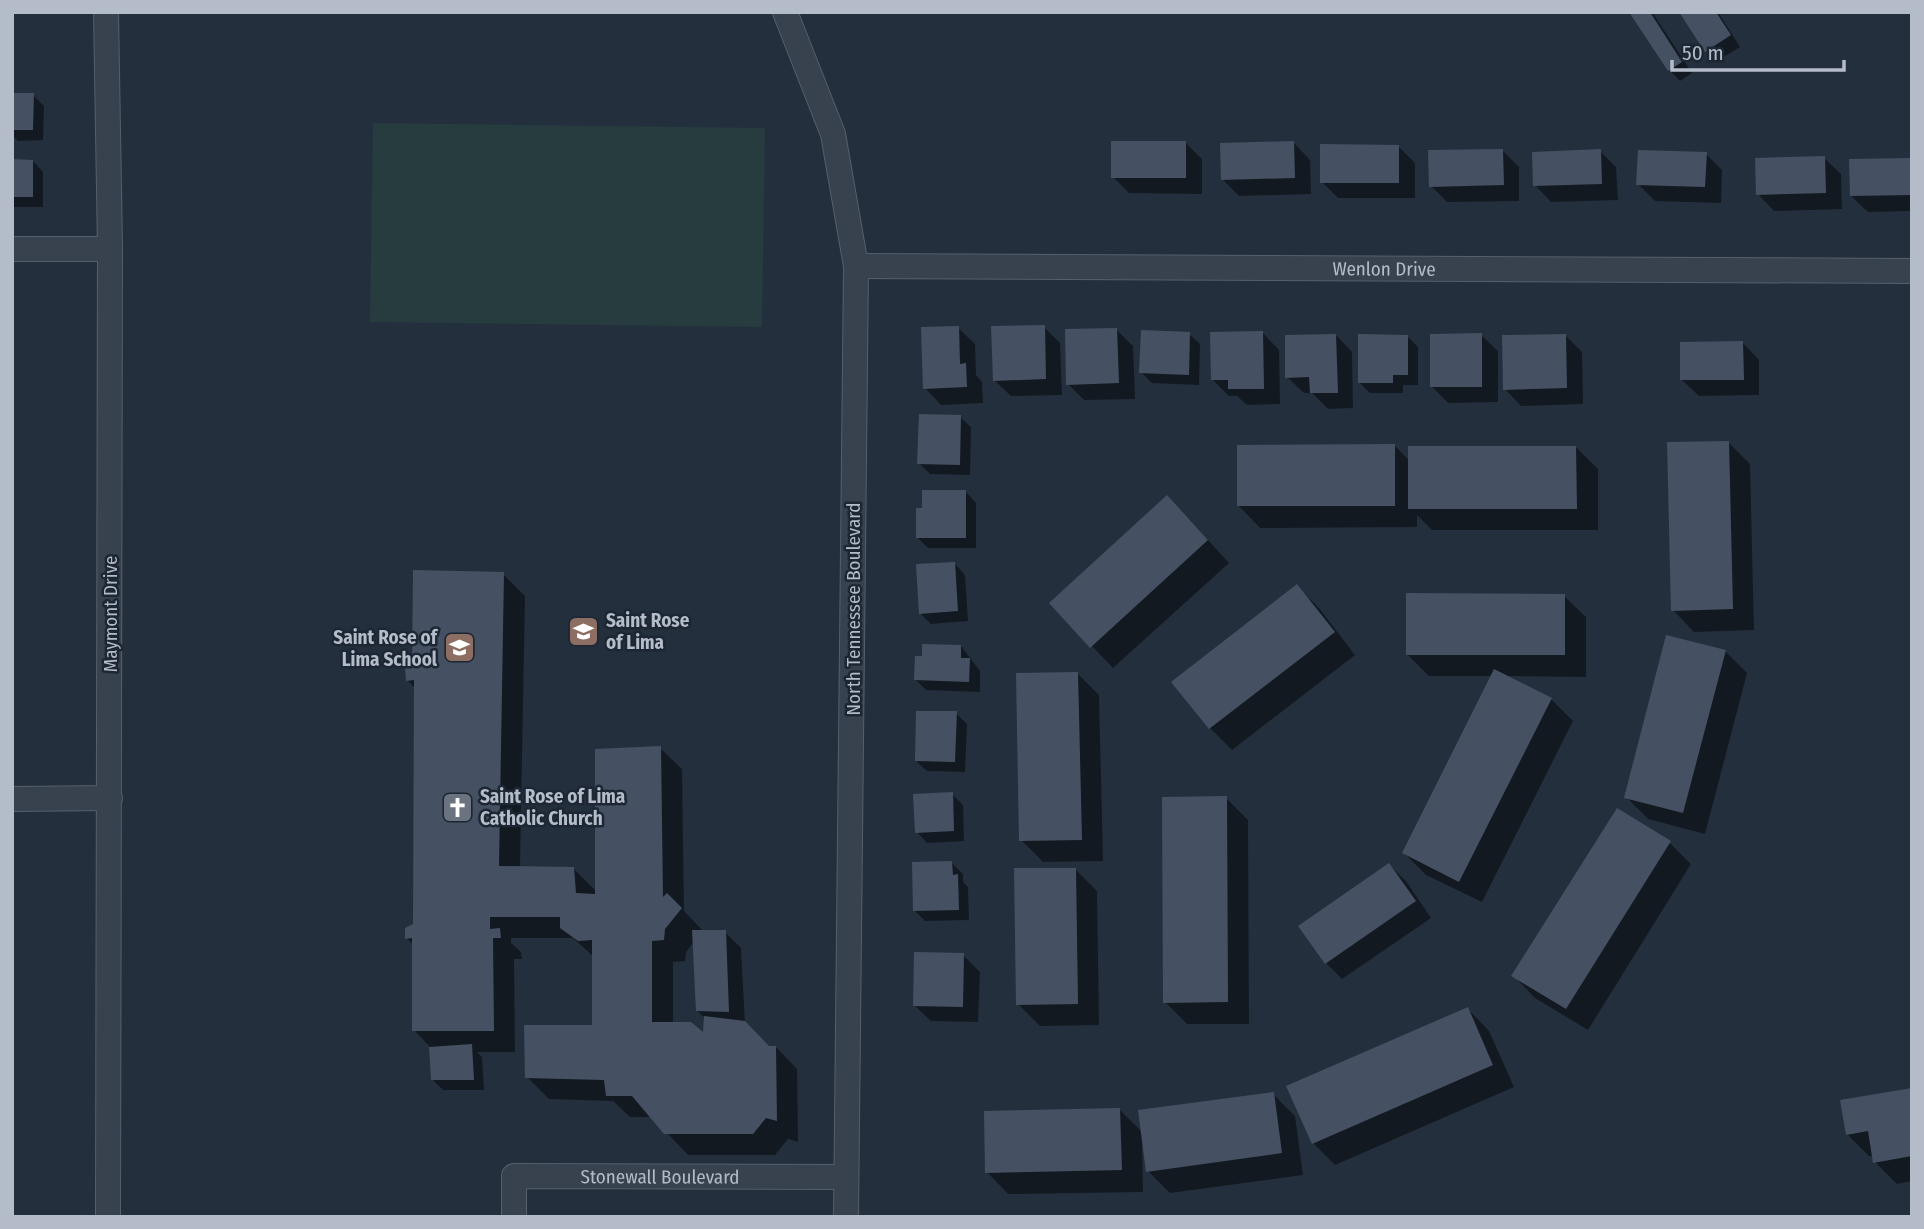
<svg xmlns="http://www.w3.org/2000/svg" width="1924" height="1229" font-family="'Fira Sans Condensed',sans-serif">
	<rect width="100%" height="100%" fill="#242f3e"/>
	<!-- green -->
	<path fill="#263c3f" d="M 373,123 L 765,128 L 762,327 L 370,322 Z"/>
	<!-- shadow -->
	<path fill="#0007" fill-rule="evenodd" d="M 1631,12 L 1652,12 L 1692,73 L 1680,81 L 1669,70 Z
		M 1681,12 L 1718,12 L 1740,47 L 1717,61 L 1706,50 Z
		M 12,94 L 33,95 L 44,106 L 43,140 L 18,141 L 12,135 Z
		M 1186,143 L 1202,159 L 1202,194 L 1129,193 L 1113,177 Z
		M 1294,143 L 1310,160 L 1311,194 L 1239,196 L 1222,179 Z
		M 1399,147 L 1415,163 L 1415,198 L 1338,198 L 1322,182 Z
		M 1502,150 L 1519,167 L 1519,201 L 1447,202 L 1431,186 Z
		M 1600,151 L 1616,167 L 1618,200 L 1551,202 L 1535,185 Z
		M 1706,154 L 1722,170 L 1721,203 L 1655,201 L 1638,184 Z
		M 1824,158 L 1841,174 L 1842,209 L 1774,211 L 1758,194 Z
		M 1912,159 L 1912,211 L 1868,212 L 1851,196 Z
		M 12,161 L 33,161 L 43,172 L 43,207 L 12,207 Z
		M 1044,327 L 1060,343 L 1062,395 L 1011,396 L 994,380 Z
		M 958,328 L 975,344 L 976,375 L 982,382 L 983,403 L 941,405 L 925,388 Z
		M 1117,330 L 1133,346 L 1135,399 L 1084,400 L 1068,384 Z
		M 1263,333 L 1279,350 L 1280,404 L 1247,405 L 1237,396 L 1229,396 L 1212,379 Z
		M 1189,334 L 1200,344 L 1199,385 L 1152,383 L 1141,372 Z
		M 1336,335 L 1352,352 L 1353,408 L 1328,409 L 1312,393 L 1304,393 L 1287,377 Z
		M 1481,335 L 1498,351 L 1498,402 L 1448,403 L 1432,387 Z
		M 1565,335 L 1582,352 L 1583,404 L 1521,406 L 1505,389 Z
		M 1407,336 L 1418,347 L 1418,385 L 1403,385 L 1403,393 L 1370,393 L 1359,382 Z
		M 1743,343 L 1759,360 L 1759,395 L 1699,396 L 1682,380 Z
		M 960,417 L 971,427 L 970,475 L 930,474 L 919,463 Z
		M 1728,442 L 1750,464 L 1754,630 L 1694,632 L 1673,610 Z
		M 1395,446 L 1410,461 L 1576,447 L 1598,469 L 1598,530 L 1432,530 L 1417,515 L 1417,527 L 1260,528 L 1239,506 Z
		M 966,492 L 976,503 L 976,548 L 928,548 L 917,537 L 924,510 Z
		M 1189,519 L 1229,563 L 1113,668 L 1092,646 Z
		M 955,564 L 965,575 L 968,621 L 931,624 L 920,613 Z
		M 503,574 L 525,596 L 520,868 L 574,869 L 596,891 L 660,748 L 682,769 L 684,911 L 704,932 L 725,932 L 741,948 L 745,1023 L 770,1048 L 776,1047 L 797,1069 L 798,1142 L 788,1139 L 775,1155 L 688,1155 L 652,1117 L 630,1117 L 613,1101 L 549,1099 L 527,1077 L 593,1027 L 594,957 L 573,938 L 511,938 L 511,943 L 521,952 L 522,959 L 514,959 L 515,1052 L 477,1052 L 482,1057 L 484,1090 L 443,1090 L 433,1080 L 430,1047 L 414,1030 L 414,945 L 407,939 L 414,925 L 416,689 L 408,681 L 414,668 ZM 694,942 L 697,1011 L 705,1018 L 704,1035 L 673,1024 L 673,962 L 685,961 L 686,952 Z
		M 1297,586 L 1319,608 L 1355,655 L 1232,750 L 1210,728 Z
		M 1564,596 L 1586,617 L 1586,677 L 1505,676 L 1551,699 L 1573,721 L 1482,902 L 1426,875 L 1404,853 L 1493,676 L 1429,676 L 1407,654 Z
		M 961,646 L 980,671 L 980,692 L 926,690 L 916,680 Z
		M 1725,651 L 1747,673 L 1705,834 L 1648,819 L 1626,797 Z
		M 1077,673 L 1099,695 L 1103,861 L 1043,862 L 1021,840 Z
		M 956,713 L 967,724 L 965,772 L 927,771 L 916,761 Z
		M 952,794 L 963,805 L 964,841 L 927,843 L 917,832 Z
		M 1226,798 L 1248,820 L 1249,1024 L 1187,1024 L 1165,1002 Z
		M 1670,843 L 1691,864 L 1588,1030 L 1535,998 L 1514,976 Z
		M 952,863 L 963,874 L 963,882 L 968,887 L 969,920 L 925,921 L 915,911 Z
		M 1389,865 L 1406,881 L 1431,918 L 1342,979 L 1326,963 Z
		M 1075,869 L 1097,891 L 1099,1025 L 1040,1026 L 1018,1004 Z
		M 963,955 L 980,972 L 978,1022 L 931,1021 L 914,1005 Z
		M 1468,1009 L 1489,1031 L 1514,1087 L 1335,1165 L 1313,1143 Z
		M 1912,1090 L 1912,1181 L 1897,1184 L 1875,1162 L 1874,1156 L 1869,1156 L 1847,1134 Z
		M 1273,1094 L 1295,1116 L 1303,1175 L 1170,1193 L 1148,1171 L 1144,1146 L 1142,1146 L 1143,1192 L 1008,1194 L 987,1172 L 1120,1110 L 1143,1133 Z
		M 1098,1215 L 1099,1217 L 1037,1217 Z"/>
	<!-- building -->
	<path fill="#455162" d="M 1629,12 L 1650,12 L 1682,62 L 1668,71 Z
		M 1679,12 L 1716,12 L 1731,35 L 1705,52 Z
		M 12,93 L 34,93 L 33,130 L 12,130 Z
		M 1111,141 L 1186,141 L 1186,178 L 1111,178 Z
		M 1294,141 L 1295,178 L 1221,180 L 1220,143 Z
		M 1320,144 L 1399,145 L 1399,183 L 1320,183 Z
		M 1503,149 L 1504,185 L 1429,187 L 1428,150 Z
		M 1601,149 L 1602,184 L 1533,186 L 1532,152 Z
		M 1638,150 L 1707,152 L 1705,187 L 1636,185 Z
		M 1825,156 L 1826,193 L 1756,195 L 1755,158 Z
		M 1912,158 L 1912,195 L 1850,196 L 1849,159 Z
		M 12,159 L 33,160 L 33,197 L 12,197 Z
		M 1045,325 L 1046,379 L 993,381 L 991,326 Z
		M 959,326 L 960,364 L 966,363 L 967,387 L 923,389 L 921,327 Z
		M 1117,328 L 1119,383 L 1066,385 L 1065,329 Z
		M 1141,330 L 1190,332 L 1189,375 L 1139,373 Z
		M 1263,331 L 1264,389 L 1228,389 L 1228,380 L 1211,380 L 1210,332 Z
		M 1482,333 L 1482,387 L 1430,387 L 1430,334 Z
		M 1336,334 L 1338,393 L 1310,393 L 1309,377 L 1285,378 L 1285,335 Z
		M 1358,334 L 1408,335 L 1408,375 L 1393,375 L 1393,383 L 1358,383 Z
		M 1566,334 L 1567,388 L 1503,390 L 1502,335 Z
		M 1743,341 L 1744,380 L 1680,380 L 1680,342 Z
		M 919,414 L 961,415 L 960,465 L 917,464 Z
		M 1729,441 L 1733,609 L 1671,611 L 1667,442 Z
		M 1395,444 L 1395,506 L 1237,506 L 1237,445 Z
		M 1408,446 L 1576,446 L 1577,509 L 1408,509 Z
		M 922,490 L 966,490 L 966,538 L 916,538 L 916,508 L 922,508 Z
		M 1167,495 L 1208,540 L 1090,648 L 1049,603 Z
		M 955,562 L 958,611 L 919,614 L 916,564 Z
		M 413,570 L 504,572 L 499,866 L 574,867 L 576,893 L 595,894 L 595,749 L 661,746 L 663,897 L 667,893 L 682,908 L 665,929 L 664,940 L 652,941 L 652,1022 L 691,1022 L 703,1032 L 704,1016 L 745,1021 L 769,1046 L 776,1046 L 777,1121 L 766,1118 L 753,1134 L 664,1134 L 632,1096 L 606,1096 L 604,1080 L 525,1078 L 524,1025 L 592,1025 L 592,940 L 578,941 L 560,928 L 560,917 L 490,917 L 490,929 L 500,928 L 501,938 L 493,938 L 494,1031 L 412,1031 L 412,938 L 405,939 L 405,928 L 413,924 L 414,680 L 406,681 L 405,667 L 412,667 Z
		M 1297,584 L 1335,632 L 1209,729 L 1171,682 Z
		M 1406,593 L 1565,594 L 1565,655 L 1406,655 Z
		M 1666,635 L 1726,650 L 1683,813 L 1624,798 Z
		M 922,644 L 961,645 L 961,658 L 970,658 L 969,682 L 914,680 L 915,656 L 922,656 Z
		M 1494,669 L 1552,698 L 1459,882 L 1402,853 Z
		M 1078,672 L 1082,840 L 1019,841 L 1016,673 Z
		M 916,711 L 957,711 L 955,762 L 915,761 Z
		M 953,792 L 954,831 L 915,833 L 913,794 Z
		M 1227,796 L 1228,1002 L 1163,1003 L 1162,797 Z
		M 1617,808 L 1671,841 L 1566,1009 L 1511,976 Z
		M 952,861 L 953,875 L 958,874 L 959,910 L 913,911 L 912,862 Z
		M 1389,863 L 1416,901 L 1325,964 L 1298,926 Z
		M 1014,868 L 1076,868 L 1078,1004 L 1016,1005 Z
		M 692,930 L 726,930 L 729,1012 L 696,1011 Z
		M 914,952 L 964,953 L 963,1007 L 913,1006 Z
		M 1468,1007 L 1493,1065 L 1312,1144 L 1286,1086 Z
		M 472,1044 L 474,1080 L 431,1080 L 429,1047 Z
		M 1912,1088 L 1912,1156 L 1873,1163 L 1868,1131 L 1846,1135 L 1840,1100 Z
		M 1274,1092 L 1282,1153 L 1146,1172 L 1138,1110 Z
		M 1120,1108 L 1122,1170 L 985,1173 L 984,1111 Z"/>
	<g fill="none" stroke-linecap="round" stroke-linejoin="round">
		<defs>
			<g id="minor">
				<path d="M 106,12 L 110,249 L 108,1217"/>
				<path d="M 785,12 L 833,134 L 856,266 L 846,1217"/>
				<path d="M 12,249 L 110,249"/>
				<path id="s1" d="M 856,266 L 1912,271"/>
				<path d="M 12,799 L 110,798"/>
				<path id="s2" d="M 514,1217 L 514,1176 L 846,1177"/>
			</g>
		</defs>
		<!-- minor casing -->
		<use href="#minor" stroke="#565f6c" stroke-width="26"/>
		<!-- minor -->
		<use href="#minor" stroke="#38414e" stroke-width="24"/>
	</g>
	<!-- icons -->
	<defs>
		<symbol id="school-square" viewBox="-11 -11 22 22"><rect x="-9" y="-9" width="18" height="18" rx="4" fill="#8d6e63" stroke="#1d2633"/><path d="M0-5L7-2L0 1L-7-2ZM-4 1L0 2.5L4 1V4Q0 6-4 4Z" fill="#fff"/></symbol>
		<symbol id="church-square" viewBox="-11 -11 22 22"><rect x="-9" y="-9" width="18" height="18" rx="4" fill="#6b7280" stroke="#1d2633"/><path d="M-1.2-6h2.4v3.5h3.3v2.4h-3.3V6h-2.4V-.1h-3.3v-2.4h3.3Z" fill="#fff"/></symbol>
	</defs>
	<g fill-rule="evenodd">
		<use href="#school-square" x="566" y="614" width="35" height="35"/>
		<use href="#school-square" x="442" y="630" width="35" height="35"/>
		<use href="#church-square" x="440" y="790" width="35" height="35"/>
	</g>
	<g text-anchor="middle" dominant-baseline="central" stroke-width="5" stroke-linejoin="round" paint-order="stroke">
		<!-- street labels -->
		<g font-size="19" fill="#b4bcc9" stroke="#1d2633">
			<text stroke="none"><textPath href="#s1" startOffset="528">Wenlon Drive</textPath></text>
			<text transform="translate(853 609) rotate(-90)">North Tennessee Boulevard</text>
			<text transform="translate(110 614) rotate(-90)">Maymont Drive</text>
			<text stroke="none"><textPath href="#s2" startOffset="187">Stonewall Boulevard</textPath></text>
		</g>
		<!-- poi labels -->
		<g font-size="19" font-weight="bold" fill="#b4bcc9" stroke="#1d2633" text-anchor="start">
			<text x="606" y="620">Saint Rose<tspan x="606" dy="22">of Lima</tspan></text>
			<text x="437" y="637" text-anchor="end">Saint Rose of<tspan x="437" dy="22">Lima School</tspan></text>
			<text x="480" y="796">Saint Rose of Lima<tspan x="480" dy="22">Catholic Church</tspan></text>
		</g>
	</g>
	<!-- border -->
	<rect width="1924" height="1229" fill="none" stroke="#b4bcc9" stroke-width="28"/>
	<!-- scale -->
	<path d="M1672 60v10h172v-10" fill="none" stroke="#b4bcc9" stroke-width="3.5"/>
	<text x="1682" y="60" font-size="21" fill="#b4bcc9" stroke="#1d2633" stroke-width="5" paint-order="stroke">50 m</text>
</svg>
